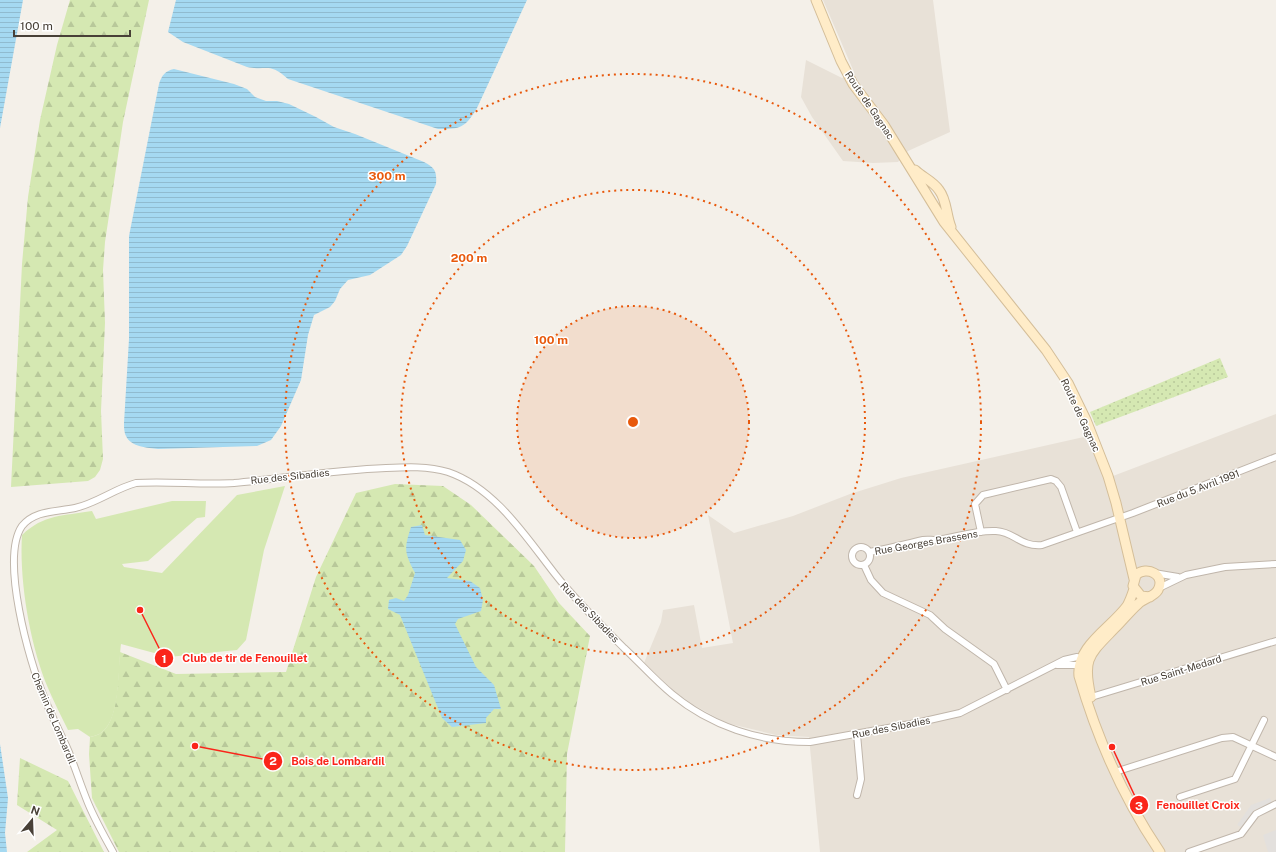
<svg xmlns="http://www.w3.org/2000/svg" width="1276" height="852" font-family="'Public Sans',sans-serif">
	<defs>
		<pattern id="grass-dots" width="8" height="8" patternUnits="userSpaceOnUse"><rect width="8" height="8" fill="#d5e8b2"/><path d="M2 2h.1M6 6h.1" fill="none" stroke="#b8c89a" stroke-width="1.8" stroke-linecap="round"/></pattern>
		<pattern id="forest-firs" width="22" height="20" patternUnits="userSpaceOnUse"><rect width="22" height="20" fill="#d5e8b2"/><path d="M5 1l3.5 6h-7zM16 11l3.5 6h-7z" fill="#b8c89a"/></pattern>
		<pattern id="water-rules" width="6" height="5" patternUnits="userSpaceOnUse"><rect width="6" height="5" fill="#a5d9f1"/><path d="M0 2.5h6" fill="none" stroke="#90bbcf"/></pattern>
	</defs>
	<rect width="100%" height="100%" fill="#f4f0e9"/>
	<!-- residential -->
	<path fill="#e8e1d7" d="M 823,0 L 933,0 L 950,132 L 908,151 L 898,162 L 873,163 L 843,161 L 812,117 L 801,97 L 806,60 L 842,78 L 854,72 Z
		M 1276,414 L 1276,852 L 820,852 L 809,737 L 776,735 L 726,723 L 692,704 L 674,691 L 644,663 L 661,622 L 663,610 L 694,605 L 702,648 L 733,643 L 708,515 L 734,533 L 793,516 L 850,494 L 901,478 L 1097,434 L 1113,476 Z"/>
	<!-- grass -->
	<path fill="url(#grass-dots)" d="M 1220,358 L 1228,377 L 1096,426 L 1090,412 Z"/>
	<!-- forest -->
	<path fill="url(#forest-firs)" d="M 70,0 L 149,0 L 123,122 L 105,242 L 103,270 L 105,323 L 101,411 L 103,459 L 100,470 L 95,477 L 88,481 L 11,487 L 22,264 L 28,197 L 40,120 L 57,45 Z
		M 395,484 L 443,486 L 471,505 L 534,566 L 559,603 L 590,636 L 567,754 L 565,852 L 119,852 L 92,798 L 89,754 L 90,737 C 94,736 99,735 102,732 C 119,720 118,672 120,652 L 176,674 L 286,672 L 316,577 L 356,493 Z
		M 20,758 L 68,781 L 104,852 L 27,852 L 57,830 L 17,805 Z"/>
	<!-- park -->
	<path fill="#d5e8b2" d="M 285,486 L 264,550 L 246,640 L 237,650 L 169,657 L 121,644 C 118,665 121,719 102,732 C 99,735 94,736 90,737 L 78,729 L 68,730 C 61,716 54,702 48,688 C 30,646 19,580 22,535 C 44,514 63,516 92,511 L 96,519 L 172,501 L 206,501 L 205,517 L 197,518 L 148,561 L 122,564 L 124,567 L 162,573 L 237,495 Z"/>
	<!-- parking -->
	<path fill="#e3e0dd" d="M 1270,798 L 1272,803 L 1254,810 L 1243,828 L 1237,825 L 1251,805 Z
		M 1276,830 L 1276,852 L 1268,852 L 1263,835 Z"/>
	<!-- water -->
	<path fill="url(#water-rules)" d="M 0,0 L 23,0 L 0,128 Z
		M 176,0 L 527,0 L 477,108 C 465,128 461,129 438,129 L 288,79 C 269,62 268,71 247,67 L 183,42 L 168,32 Z
		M 174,69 L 234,84 L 247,89 L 255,97 L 266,101 L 277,101 L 289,104 L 316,117 L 334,127 L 355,134 L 424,162 C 435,168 437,171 436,184 L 407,246 L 401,255 L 370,275 L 348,280 L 340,289 L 335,301 L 330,307 L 314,315 L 308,335 L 301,380 L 281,426 L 271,440 L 257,446 L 158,449 C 148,448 131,447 126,436 C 124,432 124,426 124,423 L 129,339 L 129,236 L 159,84 C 162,75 165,71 174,69 Z
		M 422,525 L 425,535 L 460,540 L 466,550 L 463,561 L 447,578 L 470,581 L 480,588 L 483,600 L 481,611 L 458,619 L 455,624 L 476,667 L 494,685 L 501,709 L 494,709 L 486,718 L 486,723 L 452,727 L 442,718 L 400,615 L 388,609 L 389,600 L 396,598 L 404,601 L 408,595 L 415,573 C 404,552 404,549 411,527 Z
		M 0,744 L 8,798 L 5,833 L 7,852 L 0,852 Z"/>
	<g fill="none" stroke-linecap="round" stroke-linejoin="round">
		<defs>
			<path id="minor" d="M 981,532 L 975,504 L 983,495 L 1051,479 L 1056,481 L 1061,487 L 1077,532
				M852 556a9 9 0 1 1 18 0a9 9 0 1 1-18 0Z
				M 869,552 C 888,549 905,544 923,540 C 929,539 935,541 942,539 C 959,536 978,530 996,531 C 1015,532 1020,547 1042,545 L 1133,513 L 1276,457
				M 864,565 L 871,580 L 883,593 L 930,615 L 945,629 L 994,664 L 1007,690
				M 1154,573 L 1178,577
				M 1159,588 L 1186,575 L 1225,567 L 1276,564
				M 1057,665 L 1082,665
				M 1088,698 L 1276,641
				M 857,734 L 861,779 L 857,795
				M 1115,772 L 1222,738 L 1233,737 L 1276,757
				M 1180,797 L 1235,779 L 1264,720
				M 113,852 C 104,836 95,820 88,803 C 81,786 75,767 68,750 C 60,732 51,715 44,697 C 29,661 0,558 22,526 C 35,510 56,512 75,508 C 97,503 114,489 136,483 C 169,481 201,485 234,483 C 285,478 335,470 386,468 C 407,467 428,466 448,472 C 495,488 526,537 555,574 C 576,601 600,624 624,648 C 640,663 655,680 672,694 C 711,726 759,742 810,742 L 916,723 L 960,713 L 1064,660 L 1077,657 L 1085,661
				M 1189,852 L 1241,834 L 1256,814 L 1276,804"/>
			<path id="secondary" d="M 816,0 L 841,61 L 853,84 L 884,125 L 944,222 L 1046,350 L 1068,383 L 1086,420 L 1108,476 L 1116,503 L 1134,579
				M 915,170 C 922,177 933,181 939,190 C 947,200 946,215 951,227
				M 1134,589 C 1132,595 1130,601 1127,606 C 1111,628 1076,646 1079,676 C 1097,738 1124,799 1160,852
				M 1091,697 C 1082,658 1089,655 1115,628 C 1123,620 1130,611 1138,604 C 1144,598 1154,597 1158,590 C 1166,575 1147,565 1136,575 L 1133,586 L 1141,596 L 1150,597"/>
		</defs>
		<!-- minor casing -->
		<use href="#minor" stroke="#c0b6ab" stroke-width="8"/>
		<!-- secondary casing -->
		<use href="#secondary" stroke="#d4be99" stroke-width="11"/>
		<!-- minor -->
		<use href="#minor" stroke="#fff" stroke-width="6"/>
		<!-- secondary -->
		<use href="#secondary" stroke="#ffecc8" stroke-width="9"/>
	</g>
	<!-- distance rings -->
	<circle cx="633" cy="422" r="116" fill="#e8590c" fill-opacity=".12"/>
	<g fill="none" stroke="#e8590c" stroke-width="2" stroke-dasharray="2 4">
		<circle cx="633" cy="422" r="116"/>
		<circle cx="633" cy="422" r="232"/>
		<circle cx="633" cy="422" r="348"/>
	</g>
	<g text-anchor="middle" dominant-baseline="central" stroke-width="3" stroke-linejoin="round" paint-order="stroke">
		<!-- street labels -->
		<g font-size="10" fill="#484037" stroke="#fff">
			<text transform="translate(870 105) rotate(56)">Route de Gagnac</text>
			<text transform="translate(1081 415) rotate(65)">Route de Gagnac</text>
			<text transform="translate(290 476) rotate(-6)">Rue des Sibadies</text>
			<text transform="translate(1198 488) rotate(-21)">Rue du 5 Avril 1991</text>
			<text transform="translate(926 542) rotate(-10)">Rue Georges Brassens</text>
			<text transform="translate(590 612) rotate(46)">Rue des Sibadies</text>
			<text transform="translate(1181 670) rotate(-17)">Rue Saint-Medard</text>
			<text transform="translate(54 718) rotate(67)">Chemin de Lombardil</text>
			<text transform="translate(891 727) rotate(-11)">Rue des Sibadies</text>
		</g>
	</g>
	<circle cx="633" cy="422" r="6" fill="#e8590c" stroke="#fff" stroke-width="2"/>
	<g font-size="12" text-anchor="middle" font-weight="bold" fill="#e8590c" stroke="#fff" stroke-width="3" stroke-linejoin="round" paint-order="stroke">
		<text x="387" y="180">300 m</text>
		<text x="469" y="262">200 m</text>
		<text x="551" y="344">100 m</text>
	</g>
	<!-- callouts -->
	<path fill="none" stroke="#fa251a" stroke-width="1.5" d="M140 610L164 658M195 746L273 761M1112 747L1139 805"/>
	<g fill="#fa251a" stroke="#fff" stroke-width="1.5">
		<circle cx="140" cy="610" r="4"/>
		<circle cx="195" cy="746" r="4"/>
		<circle cx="1112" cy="747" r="4"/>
		<circle cx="164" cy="658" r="10"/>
		<circle cx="273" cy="761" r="10"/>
		<circle cx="1139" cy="805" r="10"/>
	</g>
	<g font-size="12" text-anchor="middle" font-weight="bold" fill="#fff">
		<text x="164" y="663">1</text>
		<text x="273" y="765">2</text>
		<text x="1139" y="810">3</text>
	</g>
	<g font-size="11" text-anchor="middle" font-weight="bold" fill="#fa251a" stroke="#fff" stroke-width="3" stroke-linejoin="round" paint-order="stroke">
		<text x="245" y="662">Club de tir de Fenouillet</text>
		<text x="338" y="765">Bois de Lombardil</text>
		<text x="1198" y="809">Fenouillet Croix</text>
	</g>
	<!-- north arrow -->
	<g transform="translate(32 820) rotate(19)" stroke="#ffffff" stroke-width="3" paint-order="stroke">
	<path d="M0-3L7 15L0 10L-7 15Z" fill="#484037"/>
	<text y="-6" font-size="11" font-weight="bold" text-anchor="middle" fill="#484037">N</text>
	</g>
	<!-- scale -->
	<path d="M14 30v6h116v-6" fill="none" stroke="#484037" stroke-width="2"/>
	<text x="20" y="30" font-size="12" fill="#484037" stroke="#ffffff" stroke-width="3" paint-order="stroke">100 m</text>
</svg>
